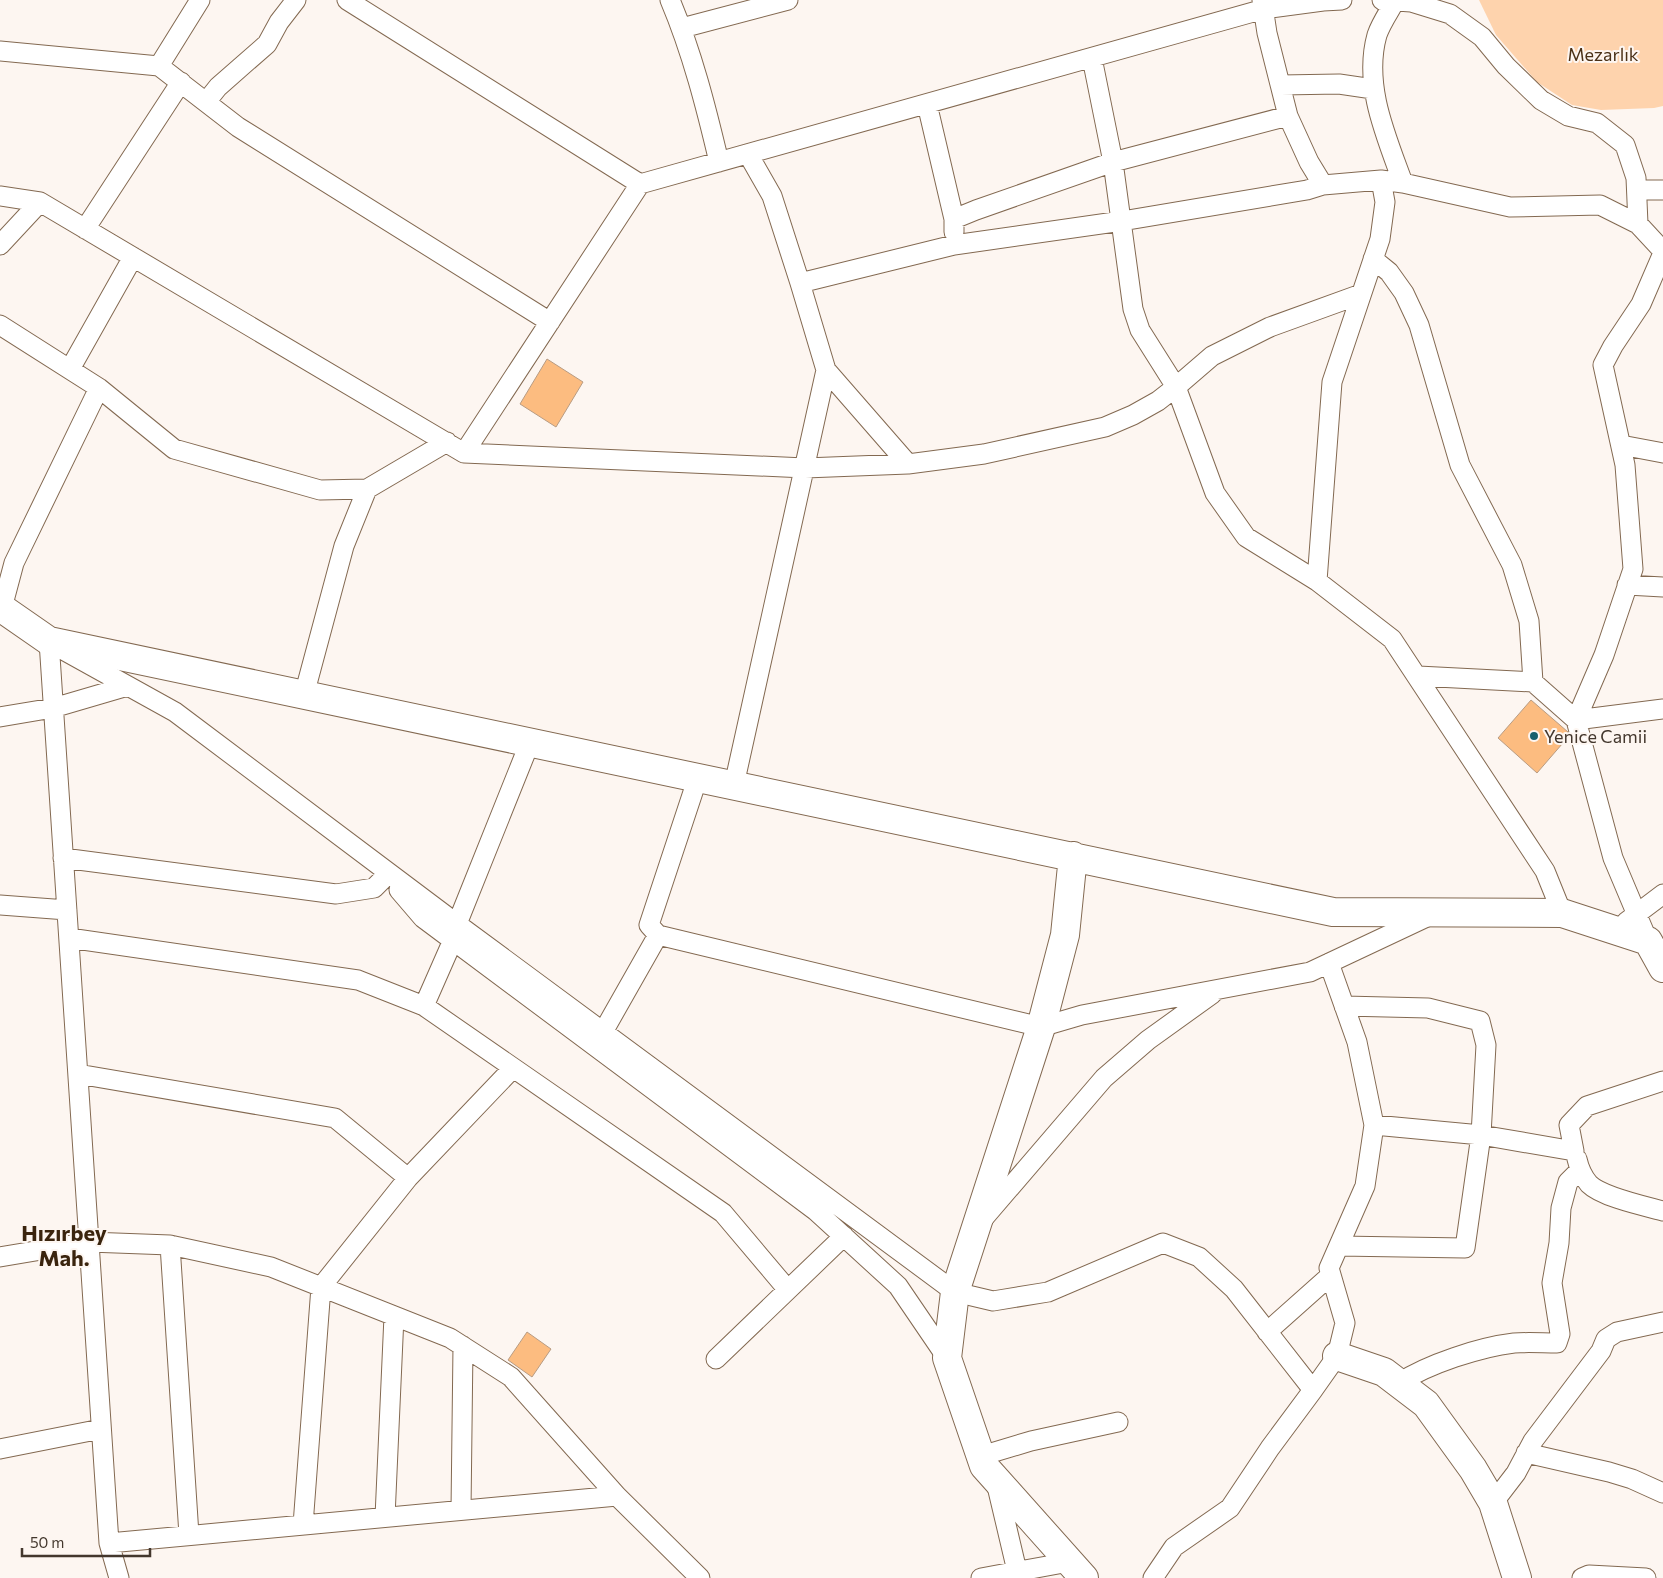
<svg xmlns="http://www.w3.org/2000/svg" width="1663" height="1578" font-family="Commissioner,sans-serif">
	<rect width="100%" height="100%" fill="#fdf6f1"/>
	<!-- green -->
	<path fill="#fed3ad" d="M 1479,0 L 1663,0 L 1663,106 L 1654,108 L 1601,110 L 1572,105 L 1537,82 L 1496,35 Z"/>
	<!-- building -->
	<path fill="#fcbc80" stroke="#b89c83" d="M 547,359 L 583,382 L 556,427 L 520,404 Z
		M 1531,700 L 1568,732 L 1569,736 L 1537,773 L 1498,738 Z
		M 527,1332 L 551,1349 L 532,1377 L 508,1360 Z"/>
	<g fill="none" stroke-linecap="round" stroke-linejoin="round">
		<defs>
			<path id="street" d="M 347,0 L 640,184
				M 670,0 C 692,52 706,107 719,162
				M 1262,0 L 1267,33 L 1288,116 L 1309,162 L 1323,185 L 1381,180 L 1403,183 L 1510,207 L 1600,205 L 1638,224 L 1663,251
				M 1382,0 L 1411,2 L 1450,14 L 1482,37 L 1506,66 L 1541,100 L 1568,116 L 1597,123 L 1625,145 L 1636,178 L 1638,224
				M 1395,1 C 1389,12 1381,23 1377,35 C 1363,85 1386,136 1403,183
				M 682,28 L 788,0
				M 0,51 L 159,66 L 238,127 L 550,322
				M 1092,58 L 1113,162 L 1133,309 L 1140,330 L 1176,387 L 1215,493 L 1246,537 L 1317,581 L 1392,639 L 1545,871 L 1562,913
				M 159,66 L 200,0
				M 1281,85 L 1339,84 L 1373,89
				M 206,102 L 218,87 L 267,44 L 279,22 L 296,0
				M 927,104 L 954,219 L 954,232
				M 1637,190 L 1663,190
				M 0,196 L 40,202 L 464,453 L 805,468 L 908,464 L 984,454 L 1105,427 L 1133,415 L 1158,401 L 1176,387 L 1212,356 L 1270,327 L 1361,294
				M 954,219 L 976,210 L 1113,162 L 1288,116
				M 85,229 L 181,82
				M 0,245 L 40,202
				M 1373,259 L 1389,272 L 1404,293 L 1419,325 L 1460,465 L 1512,565 L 1529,621 L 1533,682
				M 800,283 L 954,245 L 1122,221 L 1307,190 L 1323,185
				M 0,325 L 99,388 L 174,449 L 320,490 L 367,489 L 447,442
				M 70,369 L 133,257
				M 826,370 L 908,464
				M 1621,445 L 1663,453
				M 464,453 L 640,184 L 1264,9 L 1323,1 L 1342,0
				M 1317,581 L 1332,382 L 1380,239 L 1385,202 L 1381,180
				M 1627,585 L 1663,587
				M 2,608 L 14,563 L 99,388
				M 49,641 L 109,1543 L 119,1578
				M 65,651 L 175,712 L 457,924 L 955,1292 L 993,1301 L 1048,1292 L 1163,1243 L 1199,1257 L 1234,1289 L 1313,1390
				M 1418,676 L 1533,682 L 1576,720 L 1613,858 L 1648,941
				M 304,695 L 344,546 L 367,489
				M 0,717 L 53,708 L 128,686
				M 1576,720 L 1604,655 L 1633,569 L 1625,465 L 1603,365 L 1613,346 L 1641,304 L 1663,253
				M 1576,720 L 1663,709
				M 734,785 L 826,370 L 800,283 L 772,196 L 748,154
				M 63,858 L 336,894 L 374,888 L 386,876
				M 399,890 L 423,918 L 816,1211 L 898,1286 L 947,1358
				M 0,905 L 67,910
				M 1626,922 L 1663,894
				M 658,935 L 649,925 L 698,777
				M 69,938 L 358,980 L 424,1006 L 723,1213 L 788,1290
				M 424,1006 L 453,940 L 457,924 L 530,742
				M 603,1032 L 658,935 L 1041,1027 L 1082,1015 L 1310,972 L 1429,916
				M 78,1074 L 335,1118 L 408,1178
				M 1374,1125 L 1481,1135 L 1574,1151 L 1569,1125 L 1587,1106 L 1663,1081
				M 1577,1159 C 1579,1168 1583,1177 1589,1184 C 1602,1197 1644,1206 1663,1211
				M 983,1219 L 1104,1078 L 1148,1040 L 1212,994
				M 170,1245 L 189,1535
				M 1339,1246 L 1465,1248 L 1481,1135 L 1486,1045 L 1480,1021 L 1428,1008 L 1344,1006
				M 0,1257 L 89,1242 L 170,1245 L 271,1267 L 450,1338 L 511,1377 L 617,1496 L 700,1578
				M 1267,1332 L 1331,1275
				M 716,1359 L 844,1236
				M 1399,1383 C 1428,1364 1480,1347 1514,1343 C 1528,1342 1543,1343 1557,1343 L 1560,1334 L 1552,1283 L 1559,1243 L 1561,1208 L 1568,1182 L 1580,1170
				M 0,1449 L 101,1429
				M 1526,1453 L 1609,1472 L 1632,1479 L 1663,1493
				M 981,1456 L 1031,1441 L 1118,1422
				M 996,1482 L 1017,1571
				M 1493,1503 L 1516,1473 L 1533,1441 L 1601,1351 L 1606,1339 L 1617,1332 L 1663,1322
				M 461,1510 L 463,1346
				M 385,1517 L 394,1316
				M 303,1525 L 321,1287 L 408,1178 L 513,1068
				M 109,1543 L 617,1496
				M 981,1578 L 1069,1562
				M 1153,1578 L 1174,1547 L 1230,1508 L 1270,1448 L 1313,1390 L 1337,1356 L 1345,1323 L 1329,1268 L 1365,1186 L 1374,1125 L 1357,1042 L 1329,963
				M 1582,1578 L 1589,1575 L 1646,1578"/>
			<path id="secondary" d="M 0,607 L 49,641 L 1333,912 L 1562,913 L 1648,941 L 1663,968
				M 1073,856 L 1065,935 L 1041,1027 L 955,1292 L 947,1358 L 984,1466 L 1084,1578
				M 1337,1356 L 1384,1372 L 1426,1404 L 1473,1469 L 1493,1503 L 1517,1578"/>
		</defs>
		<!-- street casing -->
		<use href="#street" stroke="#836951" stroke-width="21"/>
		<!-- secondary casing -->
		<use href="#secondary" stroke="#836951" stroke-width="30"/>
		<!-- street -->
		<use href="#street" stroke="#fff" stroke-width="19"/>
		<!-- secondary -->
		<use href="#secondary" stroke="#fff" stroke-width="28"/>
	</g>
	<!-- markers -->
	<circle fill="#16606e" stroke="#fdf6f1" stroke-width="2" cx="1534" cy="736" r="5"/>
	<g text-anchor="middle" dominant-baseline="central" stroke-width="4" stroke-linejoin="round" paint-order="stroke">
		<!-- park labels -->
		<g font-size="18" fill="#4b3117" stroke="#fdf6f1">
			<text x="1603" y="54">Mezarlık</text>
		</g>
		<!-- poi labels -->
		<g font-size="18" fill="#43372d" stroke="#fdf6f1" text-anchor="start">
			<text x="1544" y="736">Yenice Camii</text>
		</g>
		<!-- district labels -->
		<g font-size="22" font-weight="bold" fill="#3a240e" stroke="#fdf6f1">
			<text x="64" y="1232">Hızırbey<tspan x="64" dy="25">Mah.</tspan></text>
		</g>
	</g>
	<!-- scale -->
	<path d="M22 1548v8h128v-8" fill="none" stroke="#43372d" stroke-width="2.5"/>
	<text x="30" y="1548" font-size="15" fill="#43372d" stroke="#fdf6f1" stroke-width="4" paint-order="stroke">50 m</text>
</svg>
